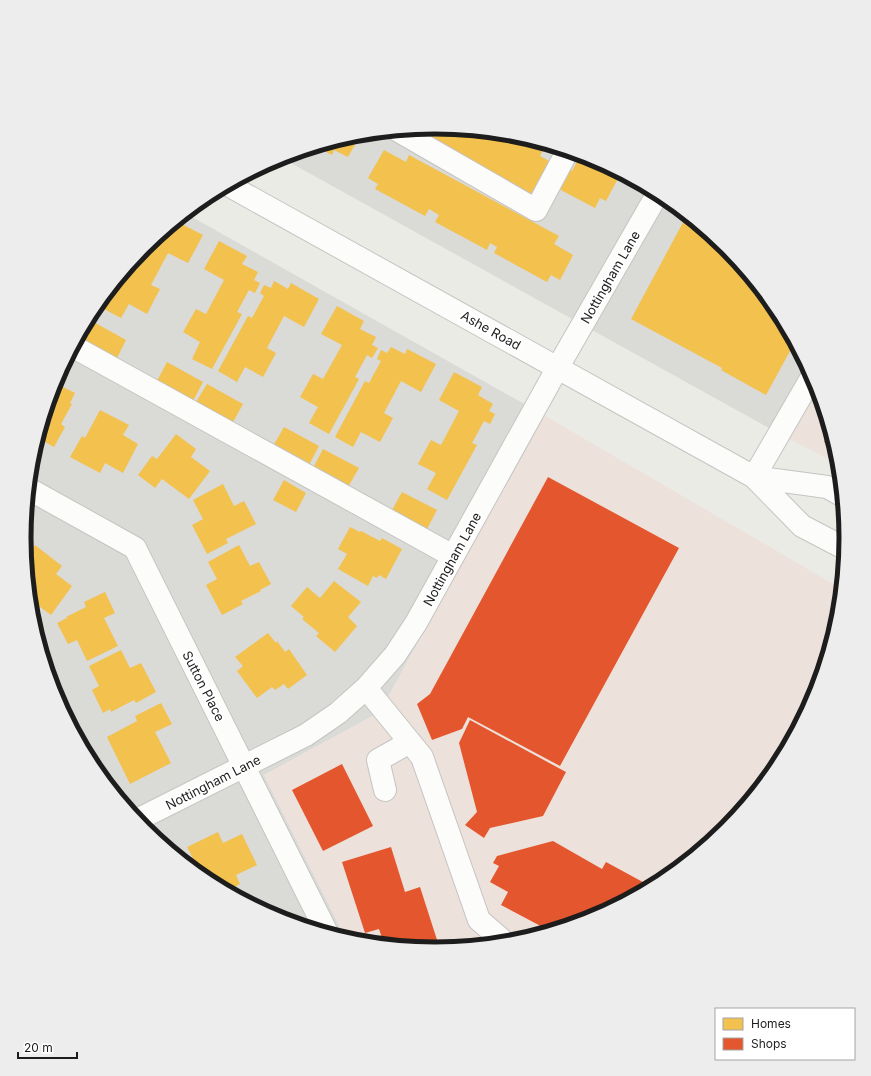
<svg xmlns="http://www.w3.org/2000/svg" width="871" height="1076" font-family="Inter,sans-serif">
	<rect width="100%" height="100%" fill="#ebebe6"/>
	<!-- residential -->
	<path fill="#dadad7" d="M 436,127 L 516,134 L 593,158 L 664,196 L 727,247 L 778,310 L 816,381 L 785,437 L 280,157 L 355,134 Z
		M 185,213 L 542,414 L 380,712 L 264,775 L 346,939 L 278,918 L 207,880 L 144,829 L 93,766 L 55,695 L 32,618 L 24,538 L 28,498 L 32,457 L 55,380 L 93,309 L 145,247 Z"/>
	<!-- commercial -->
	<path fill="#ede1db" d="M 816,381 L 839,458 L 840,465 L 785,437 Z
		M 542,414 L 842,589 L 839,619 L 816,696 L 778,767 L 726,829 L 664,880 L 593,918 L 516,942 L 435,949 L 355,942 L 346,939 L 264,775 L 380,712 Z"/>
	<!-- homes -->
	<path fill="#f2c14e" d="M 436,127 L 515,134 L 543,150 L 540,156 L 549,161 L 531,196 L 505,182 L 507,180 L 478,164 L 407,129 Z
		M 355,134 L 361,134 L 348,157 L 334,150 L 332,155 L 315,146 Z
		M 384,150 L 406,162 L 409,155 L 559,236 L 554,244 L 573,255 L 560,280 L 551,275 L 547,282 L 494,253 L 497,247 L 490,243 L 487,250 L 435,222 L 439,215 L 429,209 L 425,216 L 375,189 L 378,184 L 368,178 Z
		M 581,154 L 593,158 L 621,173 L 606,201 L 600,198 L 595,208 L 559,189 L 570,169 L 572,171 Z
		M 687,215 L 727,247 L 778,310 L 795,342 L 766,395 L 721,370 L 722,368 L 631,319 Z
		M 176,221 L 203,235 L 188,263 L 168,253 L 151,285 L 160,289 L 147,314 L 129,304 L 121,318 L 102,308 L 116,282 L 145,247 Z
		M 219,241 L 247,256 L 242,264 L 258,272 L 254,280 L 260,283 L 255,293 L 249,290 L 237,312 L 242,314 L 212,369 L 192,359 L 200,342 L 183,332 L 196,309 L 206,314 L 224,280 L 204,269 Z
		M 274,281 L 288,289 L 291,283 L 319,299 L 304,327 L 284,316 L 267,348 L 276,353 L 263,377 L 245,367 L 237,382 L 218,371 L 248,316 L 252,318 L 264,296 L 260,293 L 264,285 L 271,288 Z
		M 337,306 L 364,321 L 360,329 L 376,337 L 372,345 L 378,348 L 372,358 L 367,355 L 355,377 L 359,379 L 329,434 L 309,423 L 318,407 L 300,397 L 313,374 L 323,379 L 342,345 L 321,334 Z
		M 90,320 L 126,340 L 117,358 L 80,338 Z
		M 391,347 L 405,354 L 407,349 L 436,364 L 421,392 L 401,381 L 384,413 L 393,418 L 380,442 L 361,432 L 353,447 L 335,437 L 365,381 L 369,383 L 381,361 L 377,359 L 381,350 L 387,353 Z
		M 167,362 L 203,382 L 193,401 L 157,381 Z
		M 454,372 L 482,387 L 478,395 L 493,404 L 489,411 L 495,414 L 490,424 L 484,421 L 472,443 L 477,445 L 447,500 L 427,489 L 436,473 L 418,464 L 431,440 L 441,445 L 459,411 L 439,400 Z
		M 55,383 L 75,393 L 70,403 L 72,404 L 61,424 L 65,427 L 54,447 L 38,438 Z
		M 207,384 L 243,404 L 233,422 L 196,402 Z
		M 100,410 L 129,425 L 123,435 L 138,444 L 123,473 L 105,463 L 100,473 L 70,457 L 82,436 L 85,438 Z
		M 284,427 L 319,446 L 309,465 L 273,446 Z
		M 176,434 L 196,449 L 191,457 L 210,471 L 189,499 L 162,479 L 155,488 L 138,475 L 152,456 L 157,459 Z
		M 323,449 L 359,468 L 348,487 L 313,468 Z
		M 284,480 L 306,493 L 296,512 L 273,500 Z
		M 223,484 L 234,506 L 244,501 L 256,524 L 226,539 L 228,543 L 207,554 L 192,525 L 203,519 L 193,500 Z
		M 402,492 L 437,510 L 426,531 L 391,512 Z
		M 350,527 L 360,532 L 361,531 L 380,541 L 382,538 L 402,549 L 386,579 L 379,575 L 377,578 L 373,576 L 368,586 L 338,569 L 347,554 L 338,549 Z
		M 35,545 L 62,566 L 56,574 L 72,586 L 51,615 L 32,601 L 30,603 L 26,557 Z
		M 239,545 L 250,566 L 259,562 L 271,584 L 260,590 L 261,591 L 241,601 L 243,604 L 222,615 L 206,585 L 217,579 L 208,562 Z
		M 334,581 L 361,602 L 348,617 L 357,626 L 335,652 L 316,636 L 319,633 L 302,619 L 304,617 L 291,606 L 307,587 L 320,598 Z
		M 105,592 L 115,613 L 104,618 L 118,646 L 87,661 L 77,640 L 68,644 L 57,623 L 67,618 L 66,617 L 86,607 L 84,602 Z
		M 268,633 L 276,643 L 277,641 L 285,652 L 289,649 L 307,675 L 288,689 L 284,684 L 275,690 L 272,687 L 257,698 L 237,671 L 243,666 L 235,657 Z
		M 121,650 L 130,668 L 141,663 L 156,692 L 136,703 L 134,700 L 111,712 L 110,709 L 103,713 L 92,690 L 99,686 L 89,666 Z
		M 161,703 L 172,724 L 155,732 L 171,763 L 130,784 L 107,737 L 137,721 L 135,716 Z
		M 218,832 L 223,843 L 242,834 L 257,865 L 236,875 L 240,884 L 227,891 L 208,881 L 201,866 L 198,868 L 187,847 Z
		M 280,912 L 284,920 L 272,915 Z"/>
	<!-- shops -->
	<path fill="#e4572e" d="M 831,430 L 836,448 L 824,442 Z
		M 548,477 L 679,548 L 560,766 L 468,717 L 462,729 L 432,740 L 417,704 L 430,694 Z
		M 470,720 L 566,772 L 543,816 L 490,828 L 484,838 L 465,825 L 477,812 L 459,743 Z
		M 342,764 L 373,826 L 323,851 L 292,790 Z
		M 553,841 L 602,869 L 606,862 L 652,887 L 593,918 L 550,931 L 501,905 L 508,892 L 490,882 L 499,866 L 493,863 L 497,856 Z
		M 391,847 L 405,892 L 420,887 L 439,946 L 429,949 L 384,944 L 379,929 L 365,933 L 342,862 Z"/>
	<g fill="none" stroke-linecap="round" stroke-linejoin="round">
		<defs>
			<path id="minor" d="M 397,130 L 536,210 L 568,150
				M 228,185 L 754,477 L 813,375
				M 74,347 L 453,556
				M 29,489 L 135,548 L 327,933
				M 843,496 L 827,487 L 754,477 L 802,526 L 846,549
				M 366,688 L 422,757 L 479,920 L 501,939
				M 385,790 L 378,760 L 410,742
				M 137,820 L 306,735 L 338,713 L 366,688 L 395,655 L 416,623 L 558,367 L 658,193"/>
		</defs>
		<!-- minor casing -->
		<use href="#minor" stroke="#c4c4c2" stroke-width="24"/>
		<!-- minor -->
		<use href="#minor" stroke="#fcfcfb" stroke-width="22"/>
	</g>
	<g text-anchor="middle" dominant-baseline="central" stroke-width="4" stroke-linejoin="round" paint-order="stroke">
		<!-- street labels -->
		<g font-size="13" fill="#1d1d1d" stroke="#fff">
			<text transform="translate(610 277) rotate(-60)">Nottingham Lane</text>
			<text transform="translate(491 330) rotate(29)">Ashe Road</text>
			<text transform="translate(452 559) rotate(-61)">Nottingham Lane</text>
			<text transform="translate(204 686) rotate(63)">Sutton Place</text>
			<text transform="translate(213 782) rotate(-27)">Nottingham Lane</text>
		</g>
	</g>
	<!-- crop -->
	<path d="M0 0H871V1076H0ZM31 538a404 404 0 1 1 808 0a404 404 0 1 1-808 0Z" fill="#ededed" fill-rule="evenodd"/>
	<path fill="none" stroke="#1d1d1d" stroke-width="5" d="M31 538a404 404 0 1 1 808 0a404 404 0 1 1-808 0Z"/>
	<!-- legend -->
	<rect x="715" y="1008" width="140" height="52" fill="#ffffff" stroke="#a5a5a5"/>
	<rect x="723" y="1018" width="20" height="12" fill="#f2c14e" stroke="#a5a5a5"/>
	<text x="751" y="1028" font-size="12" fill="#1d1d1d">Homes</text>
	<rect x="723" y="1038" width="20" height="12" fill="#e4572e" stroke="#a5a5a5"/>
	<text x="751" y="1048" font-size="12" fill="#1d1d1d">Shops</text>
	<!-- scale -->
	<path d="M18 1052v6h59v-6" fill="none" stroke="#1d1d1d" stroke-width="2"/>
	<text x="24" y="1052" font-size="12" fill="#1d1d1d" stroke="#ffffff" stroke-width="3" paint-order="stroke">20 m</text>
</svg>
